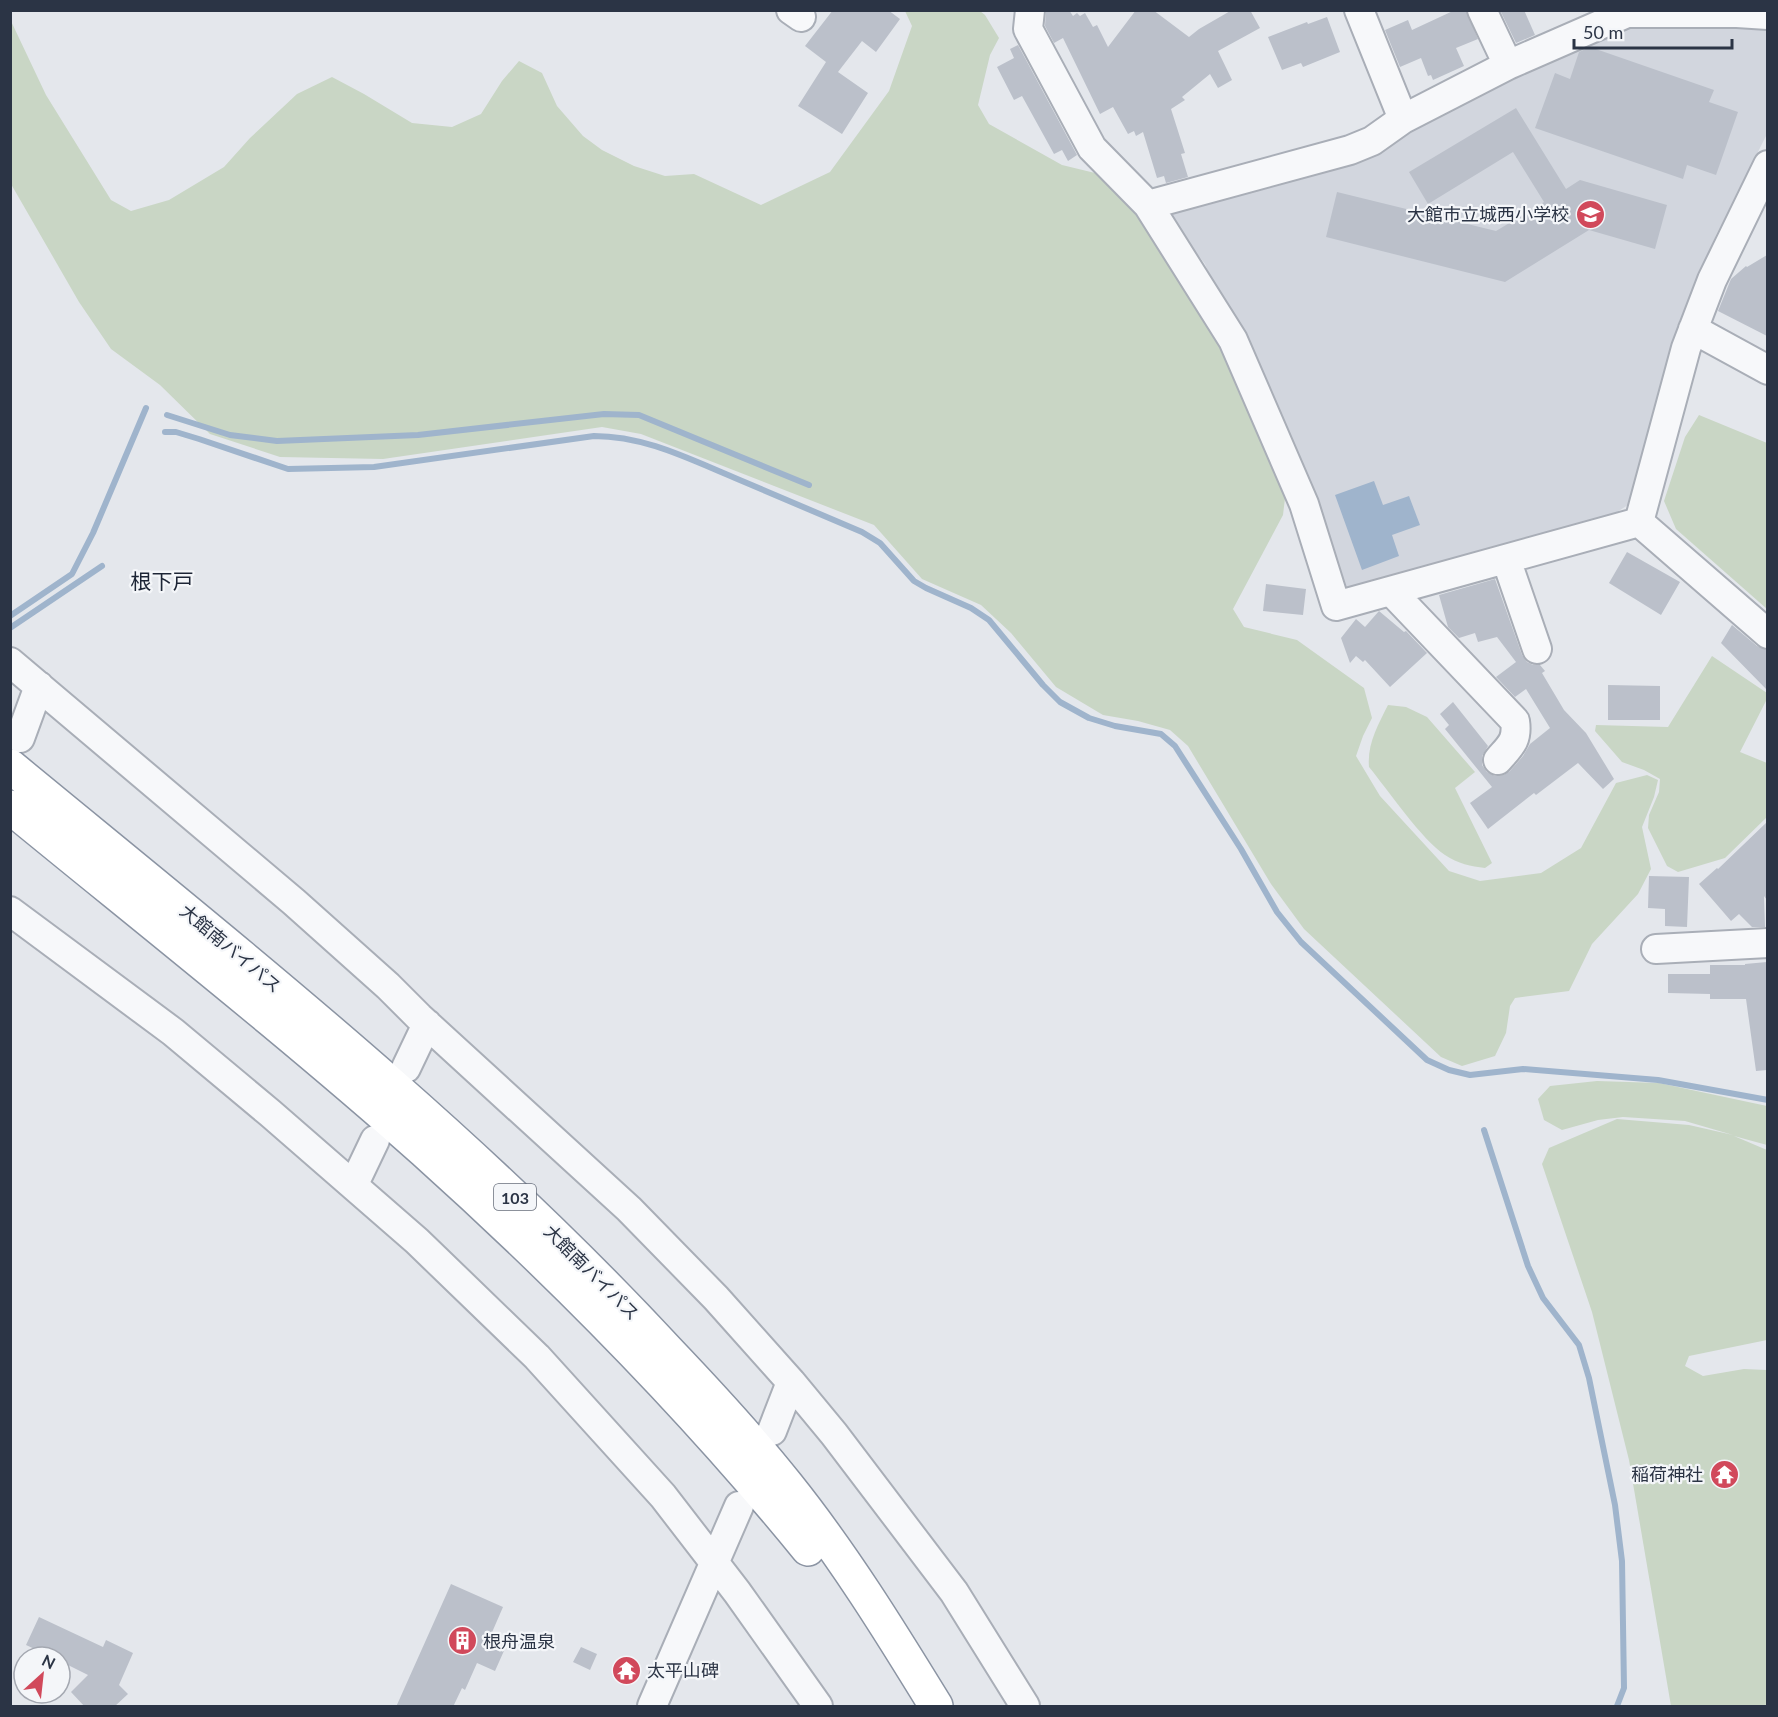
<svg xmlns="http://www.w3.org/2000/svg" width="1778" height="1717" font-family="Lato,'Noto Sans JP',sans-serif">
	<rect width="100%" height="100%" fill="#e4e7ec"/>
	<!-- built -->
	<path fill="#d2d6de" d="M 1767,22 L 1767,134 L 1716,235 L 1675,338 L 1631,503 L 1592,528 L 1346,599 L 1205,264 L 1163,208 L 1477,86 L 1632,23 Z"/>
	<!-- green -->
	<path fill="#c9d6c5" d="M 905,11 L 980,11 L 985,15 L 999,38 L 990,55 L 978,105 L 989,124 L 1062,165 L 1095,173 L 1143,217 L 1221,338 L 1286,490 L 1283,515 L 1233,609 L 1244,627 L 1297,640 L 1364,688 L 1372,718 L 1363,736 L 1356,756 L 1380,796 L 1449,871 L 1480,881 L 1541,873 L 1581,848 L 1616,783 L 1647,775 L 1658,780 L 1654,797 L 1642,827 L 1651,869 L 1638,894 L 1592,944 L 1569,991 L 1515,998 L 1510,1006 L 1506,1033 L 1495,1056 L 1462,1066 L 1441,1057 L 1304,929 L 1271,884 L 1188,746 L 1170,730 L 1138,721 L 1103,715 L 1056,687 L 1011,633 L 981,605 L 922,579 L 874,525 L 641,434 L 602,427 L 383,459 L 280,457 L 210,434 L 160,385 L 111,349 L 79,302 L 11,184 L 10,19 L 46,95 L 111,200 L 131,211 L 169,200 L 224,167 L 250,138 L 297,94 L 332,77 L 364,94 L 412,123 L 452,127 L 481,114 L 502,81 L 519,61 L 542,73 L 557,106 L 583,136 L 602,150 L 634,166 L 665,176 L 694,174 L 761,205 L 830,172 L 889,91 L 912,26 Z
		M 1699,415 L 1767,443 L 1767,609 L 1676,529 L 1664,501 L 1685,437 Z
		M 1712,656 L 1767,693 L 1767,699 L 1740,752 L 1767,763 L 1767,817 L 1725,858 L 1678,872 L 1667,866 L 1648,828 L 1649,815 L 1659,792 L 1660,779 L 1644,770 L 1622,762 L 1595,731 L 1596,725 L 1668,727 Z
		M 1388,705 L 1406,707 L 1427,717 L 1475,772 L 1455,788 L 1492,863 L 1485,868 C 1471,866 1458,864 1445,855 C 1422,840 1388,790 1369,767 C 1367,744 1378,725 1388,705 Z
		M 1597,1081 L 1659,1083 L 1767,1106 L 1767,1145 L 1734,1136 L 1767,1150 L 1767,1340 L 1689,1356 L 1685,1366 L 1703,1376 L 1744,1369 L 1767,1370 L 1767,1706 L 1671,1706 L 1629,1460 L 1592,1312 L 1542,1164 L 1549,1148 L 1617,1119 L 1689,1125 L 1733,1135 L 1685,1121 L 1623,1117 L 1598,1120 L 1562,1130 L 1544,1120 L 1538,1099 L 1550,1086 Z"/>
	<!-- water -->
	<path fill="#9fb4cc" d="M 1374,481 L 1383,505 L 1409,496 L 1420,525 L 1392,535 L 1399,556 L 1362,570 L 1335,495 Z"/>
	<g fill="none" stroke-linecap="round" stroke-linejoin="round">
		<!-- stream -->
		<path stroke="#9fb4cc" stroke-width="6" d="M 167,415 L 230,435 L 277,441 L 418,435 L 604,414 L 639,415 L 809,485
			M 165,432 L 176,432 L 199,439 L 288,469 L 374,467 L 594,436 C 645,436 689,459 735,478 C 777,496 820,514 862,532 L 880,543 L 914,581 L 926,588 L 971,608 L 989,620 L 1043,685 L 1060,702 L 1089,718 L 1115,726 L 1161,734 L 1175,746 L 1241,849 L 1277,912 L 1301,942 L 1427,1060 L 1449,1070 L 1470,1075 L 1523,1069 L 1658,1080 L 1768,1100
			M 10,616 L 72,574 L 93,533 L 146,408
			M 10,628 L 102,566
			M 1484,1130 L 1528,1266 L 1543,1298 L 1579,1345 L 1589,1378 L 1615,1505 L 1622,1561 L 1624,1688 L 1617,1706"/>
	</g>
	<!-- building -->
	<path fill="#bbc0ca" d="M 833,10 L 888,10 L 900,19 L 876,52 L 862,41 L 838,72 L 868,93 L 842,134 L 798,106 L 826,62 L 805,46 Z
		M 1046,10 L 1069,10 L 1073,16 L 1077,13 L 1080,16 L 1085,13 L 1093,27 L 1097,25 L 1108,47 L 1136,10 L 1153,10 L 1189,37 L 1199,29 L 1232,10 L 1250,10 L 1260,28 L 1218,51 L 1232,80 L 1218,88 L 1210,74 L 1182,97 L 1185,100 L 1171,109 L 1185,153 L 1181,154 L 1188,177 L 1166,183 L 1164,176 L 1157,178 L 1143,132 L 1136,136 L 1134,131 L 1128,134 L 1113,107 L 1100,114 L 1063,38 L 1054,43 L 1045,26 Z
		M 1455,10 L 1466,10 L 1478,39 L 1456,48 L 1464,66 L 1433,80 L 1431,75 L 1428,76 L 1421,58 L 1400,67 L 1385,30 L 1408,20 L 1412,30 Z
		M 1500,10 L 1524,10 L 1535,35 L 1516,43 Z
		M 1327,17 L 1340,52 L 1303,67 L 1301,63 L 1282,70 L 1268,37 L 1307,22 L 1308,24 Z
		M 1018,45 L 1077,155 L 1068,161 L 1062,150 L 1054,154 L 1022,96 L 1014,100 L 997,67 L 1014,58 L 1010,49 Z
		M 1590,47 L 1714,90 L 1709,102 L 1738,112 L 1716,175 L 1687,165 L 1683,179 L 1535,128 L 1555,73 L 1570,79 L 1579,52 Z
		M 1516,108 L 1566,189 L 1580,180 L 1667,205 L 1655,249 L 1589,230 L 1505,282 L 1326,237 L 1337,192 L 1496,231 L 1544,202 L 1513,152 L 1428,204 L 1409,172 Z
		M 1767,255 L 1767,336 L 1718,311 L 1731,279 L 1746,266 L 1747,267 Z
		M 1627,552 L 1680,582 L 1661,615 L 1609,583 Z
		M 1495,579 L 1522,655 L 1527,662 L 1533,665 L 1540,665 L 1545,671 L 1542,673 L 1564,710 L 1586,733 L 1614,779 L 1603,789 L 1578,763 L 1536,795 L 1534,793 L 1488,829 L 1470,803 L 1492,787 L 1445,729 L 1449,725 L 1440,714 L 1453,702 L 1488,746 L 1482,756 L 1482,765 L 1487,772 L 1495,776 L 1504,775 L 1510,771 L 1523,756 L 1530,744 L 1550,728 L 1526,689 L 1515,697 L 1496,677 L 1516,662 L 1497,637 L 1478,642 L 1475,633 L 1459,638 L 1448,627 L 1439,595 Z
		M 1266,584 L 1306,589 L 1303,615 L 1263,611 Z
		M 1379,611 L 1404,632 L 1406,631 L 1427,653 L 1390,687 L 1365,660 L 1363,662 L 1356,656 L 1350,663 L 1341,638 L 1356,619 L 1365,627 Z
		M 1732,625 L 1757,646 L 1767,650 L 1767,690 L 1721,643 Z
		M 1608,685 L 1660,686 L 1660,720 L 1608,720 Z
		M 1767,822 L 1767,900 L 1764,896 L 1765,927 L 1752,927 L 1739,914 L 1731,921 L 1699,884 L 1717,868 L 1718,869 Z
		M 1649,876 L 1689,877 L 1687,927 L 1665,926 L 1665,909 L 1648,908 Z
		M 1767,962 L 1767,1070 L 1756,1071 L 1746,999 L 1710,999 L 1710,994 L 1668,993 L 1668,974 L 1710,974 L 1710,965 L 1745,965 L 1745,964 Z
		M 1732,1462 L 1734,1485 L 1715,1486 L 1714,1464 Z
		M 451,1584 L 503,1607 L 490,1637 L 507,1644 L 495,1671 L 477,1663 L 465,1690 L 462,1688 L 453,1707 L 396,1707 Z
		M 39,1617 L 103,1647 L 106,1640 L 133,1653 L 119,1685 L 128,1694 L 114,1707 L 85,1707 L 71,1692 L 88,1675 L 60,1661 L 60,1657 L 52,1657 L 26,1645 Z
		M 581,1647 L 597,1654 L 590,1670 L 573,1662 Z"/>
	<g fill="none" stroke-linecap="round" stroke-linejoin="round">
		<defs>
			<path id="minor" d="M 791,10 L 801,17
				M 1030,10 L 1028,29 L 1092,148 L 1148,205 L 1233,340 L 1304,504 L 1336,606 L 1639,522
				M 1359,10 L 1403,119
				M 1482,10 L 1508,65
				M 1148,205 L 1350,150 L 1372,141 L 1403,119 L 1508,65 L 1627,13 L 1737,13 L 1768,15
				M 1693,329 L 1768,370
				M 1639,522 L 1686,348 L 1712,280 L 1768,165
				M 1639,522 L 1768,634
				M 1506,559 L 1537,649
				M 1391,591 L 1515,721 C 1518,741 1510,746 1498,760
				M 10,662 L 294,902 L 388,986 L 419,1017 L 629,1209 L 716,1298 L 791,1382 L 834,1434 L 954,1592 L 1025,1706
				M 20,738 L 39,686
				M 10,911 L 173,1032 L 270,1113 L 417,1241 L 537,1357 L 663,1496 L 737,1592 L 818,1706
				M 1656,949 L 1768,943
				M 406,1068 L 427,1024
				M 354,1184 L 375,1140
				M 772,1431 L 791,1382
				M 652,1706 L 739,1506"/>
			<path id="highway" d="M 10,766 C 237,953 468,1135 668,1351 C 709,1394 750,1438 787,1485 C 843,1555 890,1631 936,1706
				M 10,807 C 149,921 290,1032 424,1151 C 561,1274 692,1407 808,1549"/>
		</defs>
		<!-- minor casing -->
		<use href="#minor" stroke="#a9aeb7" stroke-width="32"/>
		<!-- highway casing -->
		<use href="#highway" stroke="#8b94a3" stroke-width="36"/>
		<!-- minor -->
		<use href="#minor" stroke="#f7f8fa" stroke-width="28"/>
		<!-- highway -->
		<use href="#highway" stroke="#fff" stroke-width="33"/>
	</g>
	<!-- icons -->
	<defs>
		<symbol id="school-disc" viewBox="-11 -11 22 22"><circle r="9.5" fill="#d1495b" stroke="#f4f6f9"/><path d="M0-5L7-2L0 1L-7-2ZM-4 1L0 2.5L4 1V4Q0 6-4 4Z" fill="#fff"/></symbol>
		<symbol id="temple-disc" viewBox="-11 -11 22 22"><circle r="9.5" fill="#d1495b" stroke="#f4f6f9"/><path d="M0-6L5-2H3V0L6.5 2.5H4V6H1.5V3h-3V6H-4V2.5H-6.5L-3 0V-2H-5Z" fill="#fff"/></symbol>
		<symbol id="building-disc" viewBox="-11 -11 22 22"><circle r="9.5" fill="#d1495b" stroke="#f4f6f9"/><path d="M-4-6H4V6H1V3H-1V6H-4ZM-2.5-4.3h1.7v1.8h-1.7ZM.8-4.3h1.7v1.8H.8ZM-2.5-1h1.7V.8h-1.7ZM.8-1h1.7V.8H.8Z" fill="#fff"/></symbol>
	</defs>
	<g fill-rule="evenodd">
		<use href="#school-disc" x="1574" y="198" width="33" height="33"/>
		<use href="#temple-disc" x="1708" y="1458" width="33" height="33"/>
		<use href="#building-disc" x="446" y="1624" width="33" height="33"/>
		<use href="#temple-disc" x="610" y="1654" width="33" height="33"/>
	</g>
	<g text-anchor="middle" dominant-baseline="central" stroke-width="4.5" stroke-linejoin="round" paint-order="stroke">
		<!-- shield labels -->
		<rect fill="#f4f6f9" stroke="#676e7b" stroke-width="1.5" x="494" y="1184" width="42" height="26" rx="4.5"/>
		<g font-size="16" font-weight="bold" fill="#2b3445">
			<text x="515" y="1197">103</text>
		</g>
		<!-- poi labels -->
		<g font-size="18" fill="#2b3445" stroke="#f4f6f9" text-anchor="end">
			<text x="1569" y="214">大館市立城西小学校</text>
			<text x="1703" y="1474">稲荷神社</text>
			<text x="483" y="1641" text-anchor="start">根舟温泉</text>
			<text x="647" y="1670" text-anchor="start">太平山碑</text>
		</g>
		<!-- street labels -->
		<g font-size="18" fill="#2b3445" stroke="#f4f6f9">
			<text transform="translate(231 948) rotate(40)">大館南バイパス</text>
			<text transform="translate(592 1272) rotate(45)">大館南バイパス</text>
		</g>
		<!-- quarter labels -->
		<g font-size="21" fill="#1d2536" stroke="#f4f6f9">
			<text x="162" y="580">根下戸</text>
		</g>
	</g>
	<!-- border -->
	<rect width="1778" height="1717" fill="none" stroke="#2b3445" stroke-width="24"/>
	<!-- north arrow -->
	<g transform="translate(42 1675) rotate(27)"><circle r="28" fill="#f4f6f9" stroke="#a4a8b1" stroke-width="1.5"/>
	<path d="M0-4.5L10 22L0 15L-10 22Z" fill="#d1495b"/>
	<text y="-9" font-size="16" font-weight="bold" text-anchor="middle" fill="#2b3445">N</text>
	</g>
	<!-- scale -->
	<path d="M1574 39v9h158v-9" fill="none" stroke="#2b3445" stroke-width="3"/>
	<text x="1583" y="39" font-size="18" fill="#2b3445" stroke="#f4f6f9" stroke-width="4.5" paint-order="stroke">50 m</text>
</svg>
